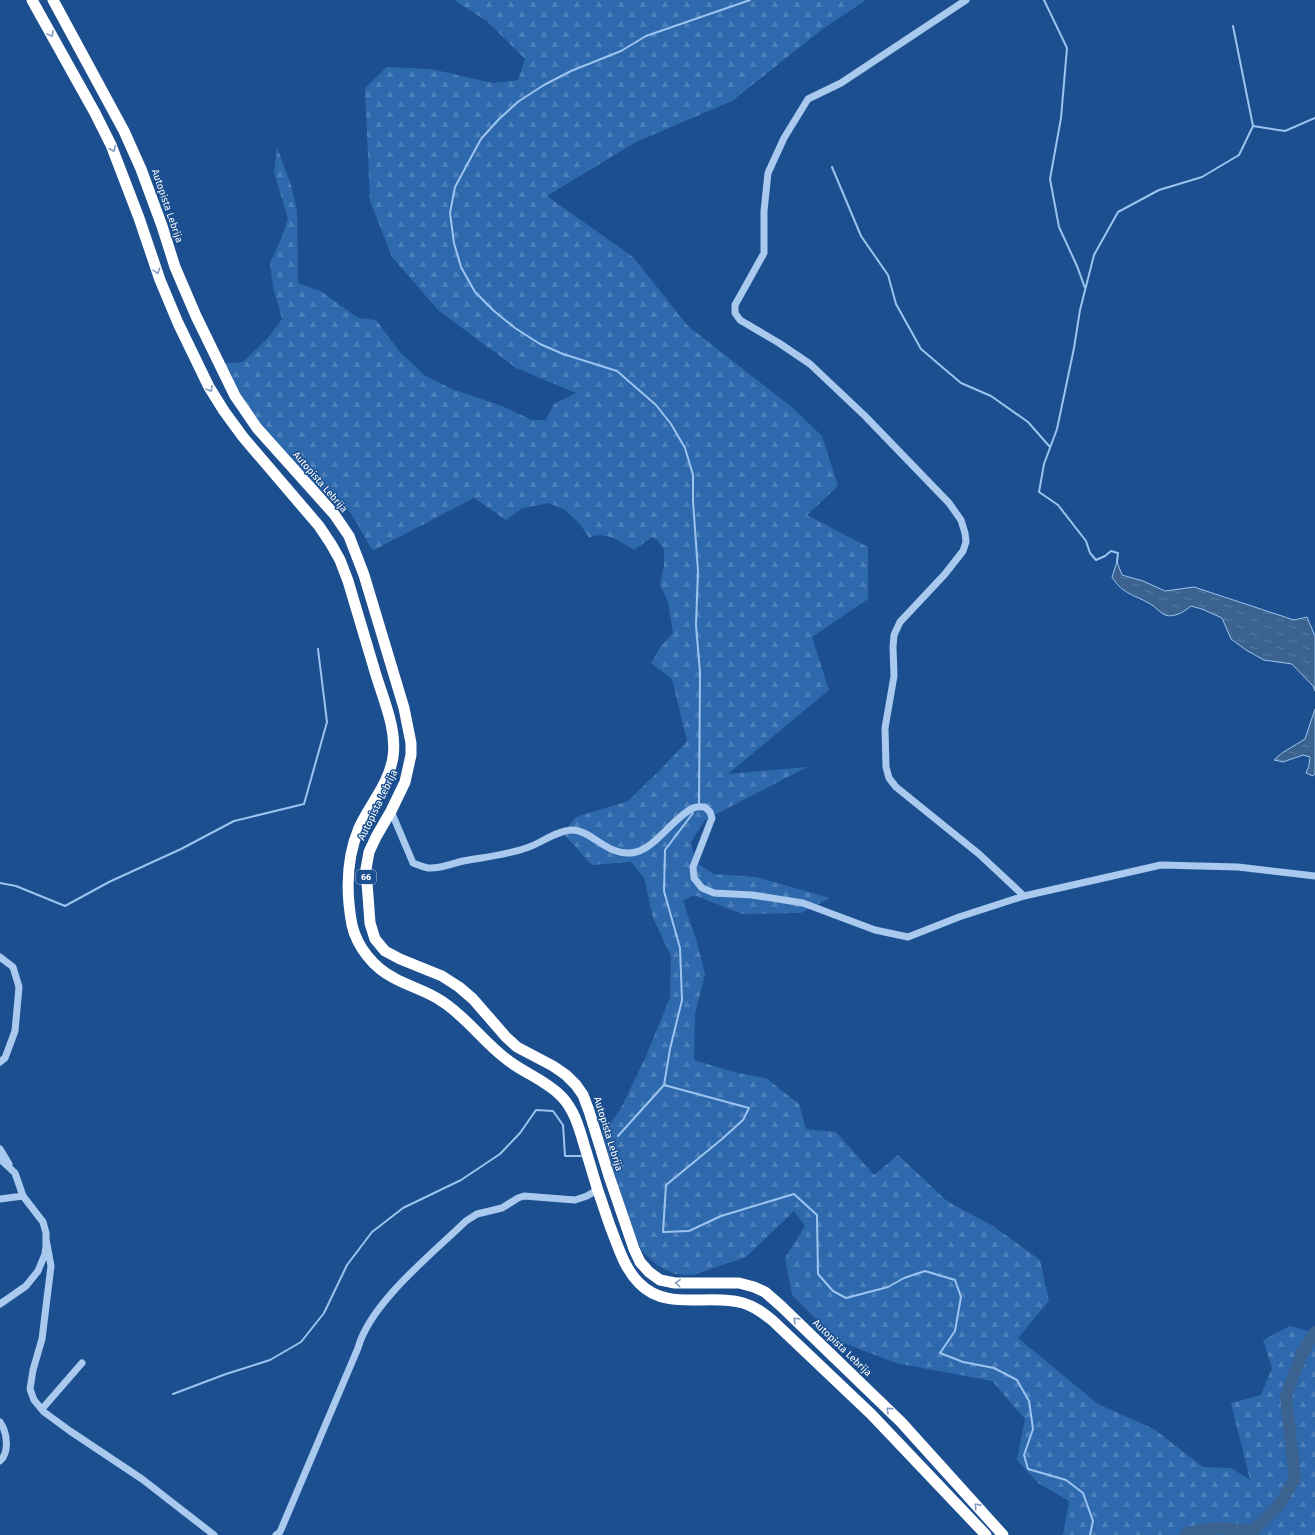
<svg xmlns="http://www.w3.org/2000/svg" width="1315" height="1535" font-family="'Fira Sans',sans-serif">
	<defs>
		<pattern id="forest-firs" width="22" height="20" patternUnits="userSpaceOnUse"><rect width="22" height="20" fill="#2e69ad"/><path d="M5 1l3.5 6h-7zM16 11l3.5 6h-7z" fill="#4d80b9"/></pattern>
		<pattern id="water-ripples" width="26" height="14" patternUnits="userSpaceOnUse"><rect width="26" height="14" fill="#3c6290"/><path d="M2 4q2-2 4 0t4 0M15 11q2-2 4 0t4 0" fill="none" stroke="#597aa1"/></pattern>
	</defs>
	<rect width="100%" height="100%" fill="#1b4f8f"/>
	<!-- forest -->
	<path fill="url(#forest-firs)" d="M 454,0 L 866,0 L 820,31 L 732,101 L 636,142 L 547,196 L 633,257 L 688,326 L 794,409 L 822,436 L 838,486 L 807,515 L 868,547 L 868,599 L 812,637 L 829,690 L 728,774 L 807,767 L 705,820 L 691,842 L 695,862 L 714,874 L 756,877 L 830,898 L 801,913 L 742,914 L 694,895 L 683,901 L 698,945 L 705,975 L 695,1014 L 694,1060 L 738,1073 L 766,1078 L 799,1104 L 806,1129 L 836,1132 L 874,1175 L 898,1155 L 947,1201 L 993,1226 L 1040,1260 L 1049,1301 L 1018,1338 L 1098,1404 L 1154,1429 L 1203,1467 L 1231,1468 L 1250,1480 L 1231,1403 L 1261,1395 L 1272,1368 L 1263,1340 L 1290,1326 L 1315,1333 L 1315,1535 L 1063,1535 L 1069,1501 L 1038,1483 L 1017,1460 L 1025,1419 L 992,1381 L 896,1363 L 836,1340 L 792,1295 L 785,1258 L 805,1226 L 794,1211 L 746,1257 L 693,1275 L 675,1274 L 658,1266 L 642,1251 L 632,1234 L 603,1135 L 622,1106 L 646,1056 L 670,998 L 671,956 L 653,918 L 644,878 L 631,862 L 592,865 L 563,833 L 576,817 L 628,801 L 666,764 L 687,741 L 672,679 L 651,663 L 661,646 L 673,633 L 668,602 L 660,585 L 664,565 L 664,549 L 658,541 L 652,537 L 634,550 C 620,542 606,530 589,538 L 580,524 L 565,510 L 549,503 L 523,508 L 506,520 L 474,498 L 374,550 L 370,547 C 363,534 343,492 325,494 C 323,494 321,495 319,496 L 284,458 L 219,364 L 243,362 L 269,337 L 282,319 L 273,287 L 270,263 L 281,239 L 288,219 L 274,172 L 277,147 L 291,185 L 297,210 L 298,283 L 322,292 L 358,318 L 376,320 L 399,351 L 424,375 L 452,389 L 502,406 L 532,420 L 546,420 L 554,404 L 576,393 L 516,368 L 439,311 L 392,257 L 370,201 L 365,88 L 387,67 L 431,69 L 493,83 L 518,80 L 525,59 L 488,22 Z"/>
	<!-- water -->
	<path fill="url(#water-ripples)" stroke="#9cc4f0" d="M 1117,562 L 1122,575 L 1143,581 L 1165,591 L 1194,587 L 1294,620 L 1307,617 L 1315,636 L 1315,691 L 1313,686 L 1292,664 L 1264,660 L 1246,650 L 1231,639 L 1222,618 L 1202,609 L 1191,606 C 1184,612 1174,618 1165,615 C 1161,613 1156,608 1152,605 C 1136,595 1123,595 1112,577 Z
		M 1315,709 L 1315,774 L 1313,776 L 1306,773 L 1309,766 L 1310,757 L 1303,755 L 1283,762 L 1274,760 L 1282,753 L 1305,739 Z"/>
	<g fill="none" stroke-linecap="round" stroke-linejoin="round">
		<!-- stream -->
		<path stroke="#9cc4f0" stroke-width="2" d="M 1044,0 L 1067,48 L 1061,118 L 1050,179 L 1059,227 L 1077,266 L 1085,288
			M 1253,126 L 1285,131 L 1315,118
			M 832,167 L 861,236 L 888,275 L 896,304 L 921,349 L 961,383 L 991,396 L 1028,422 L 1050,447
			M 1117,562 L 1118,553 L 1111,551 L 1105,556 L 1096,560 L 1090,553 L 1086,541 L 1058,505 L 1039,492 L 1044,464 L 1057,429 L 1074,348 L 1080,310 L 1094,255 L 1118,212 L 1159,190 L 1202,177 L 1239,155 L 1253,126 L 1233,26
			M 699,804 L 700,673 L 696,625 L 698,571 L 693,501 L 693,475 L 685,448 L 671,424 L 656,405 L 617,371 L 563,354 L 540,344 L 515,328 L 494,311 L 475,292 L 461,267 L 454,243 L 450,213 L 455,187 L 481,139 L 499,119 L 519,101 L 544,85 L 571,71 L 621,51 L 646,36 L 750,0
			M 0,883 L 16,886 L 65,906 L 109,882 L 181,849 L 234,821 L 304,804 L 327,722 L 318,649
			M 664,1085 L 749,1108 L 743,1120 L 722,1139 L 666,1185 L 663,1232 L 689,1231 L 721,1216 L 794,1194 L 817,1215 L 818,1274 L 833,1291 L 846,1298 L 888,1287 L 904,1278 L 925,1271 L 955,1280 L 961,1297 L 955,1331 L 940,1353 L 963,1362 L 994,1368 L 1017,1380 L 1029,1401 L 1033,1429 L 1024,1455 L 1028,1469 L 1066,1480 L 1083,1493 L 1093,1521 L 1090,1535
			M 618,1136 L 664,1085 L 670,1049 L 682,1000 L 680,948 L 664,891 L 665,850 L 693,813
			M 173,1394 L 226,1374 L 270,1360 L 301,1342 L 324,1313 L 347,1265 L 372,1232 L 403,1208 L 461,1180 L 500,1154 L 520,1133 L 536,1110 L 553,1111 L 563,1125 L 565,1156 L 581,1156"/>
		<!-- river -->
		<path stroke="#3c6290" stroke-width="12" d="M 1186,1535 L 1187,1533 L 1217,1528 L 1253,1531 L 1280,1504 L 1295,1478 L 1286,1396 L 1302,1353 L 1315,1332"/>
		<!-- minor -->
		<path stroke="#a9c9ee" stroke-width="7" d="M 966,0 L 841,83 L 808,99 L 784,138 L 768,173 L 764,211 L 764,253 L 735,305 L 735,313 L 740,320 L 779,343 L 810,364 L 865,416 L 949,503 L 961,520 L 965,533 L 966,542 L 963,551 L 945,574 L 900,622 L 894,635 L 893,647 L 894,676 L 885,728 L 886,767 L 889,778 L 896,787 L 979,854 L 1024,896
			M 391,811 L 413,863 C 418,865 422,867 428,868 C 440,869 451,864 463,861 C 485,857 508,855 529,847 C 543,842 556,831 571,830 C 592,829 608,859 636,852 C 655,848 674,817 693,808 C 697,806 702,807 705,807 L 710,812 L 712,818 L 693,867 L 694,878 L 702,888 L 714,893 L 752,895 L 803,903 L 875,930 L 908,937 L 959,917 L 1024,896 L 1161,865 L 1238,867 L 1315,876
			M 0,957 L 13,967 L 19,987 L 15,1031 L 5,1058 L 0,1062
			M 0,1149 L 9,1164
			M 0,1159 L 15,1173 L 23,1196 L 43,1222 L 46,1233 L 46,1246 L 45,1254 L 38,1271 L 26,1286 L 0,1304
			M 0,1199 L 23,1196
			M 46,1239 L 51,1266 L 42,1339 L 33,1370 L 30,1389 L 34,1400 L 44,1412 L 70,1431 L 142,1479 L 214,1535
			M 42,1409 L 82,1363
			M 0,1422 C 7,1432 10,1452 0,1461
			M 276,1535 L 280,1532 L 358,1348 C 370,1303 433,1253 466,1221 L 477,1214 L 502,1208 L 518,1198 L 524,1196 L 575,1200 L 587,1196 L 597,1190"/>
		<!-- highway -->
		<path stroke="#fff" stroke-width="11" d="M 32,0 L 95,113 L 111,145 L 139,218 L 160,280 L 178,323 L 209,387 L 224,411 L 243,437 L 319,526 L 331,544 L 340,560 L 348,581 C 357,612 367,644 376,675 C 384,701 397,730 393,757 C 389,784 370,804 359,828 C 346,859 346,893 352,925 C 357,947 374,968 394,978 C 410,987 428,991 443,1002 C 466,1017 483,1041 505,1058 C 523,1073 546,1080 562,1097 C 576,1112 580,1132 586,1151 C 593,1176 601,1201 610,1226 C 618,1246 624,1268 639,1283 C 667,1312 708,1293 743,1303 C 754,1306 763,1313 772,1320 L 871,1414 L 986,1535
			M 53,0 L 124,131 L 141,169 L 162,226 L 175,267 L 196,316 L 235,396 L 257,428 L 334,514 L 349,536 L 364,575 L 404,708 L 411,743 L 411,755 L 405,782 L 391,811 L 376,837 L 369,852 L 366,869 L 370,923 L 375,939 L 385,951 L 400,959 L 442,976 L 459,987 L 473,999 L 506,1037 L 517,1047 L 553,1066 L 566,1075 L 576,1085 L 583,1095 L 589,1111 L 609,1176 L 634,1249 L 640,1262 L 649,1272 L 660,1280 L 675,1283 L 739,1283 L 754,1287 L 765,1292 L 781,1306 L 901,1422 L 1003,1535"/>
	</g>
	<!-- one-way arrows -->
	<defs><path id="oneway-chevron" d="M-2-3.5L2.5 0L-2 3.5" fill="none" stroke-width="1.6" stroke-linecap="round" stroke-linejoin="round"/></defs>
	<g stroke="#829ec1">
		<use href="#oneway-chevron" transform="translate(51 34) rotate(61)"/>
		<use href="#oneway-chevron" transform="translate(113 149) rotate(67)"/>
		<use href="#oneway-chevron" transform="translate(157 271) rotate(72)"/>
		<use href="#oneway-chevron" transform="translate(210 389) rotate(60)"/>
		<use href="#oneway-chevron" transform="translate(678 1283) rotate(-177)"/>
		<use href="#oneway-chevron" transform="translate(796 1320) rotate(-136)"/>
		<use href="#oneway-chevron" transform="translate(889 1410) rotate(-136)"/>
		<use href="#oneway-chevron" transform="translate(977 1506) rotate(-132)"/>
	</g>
	<g text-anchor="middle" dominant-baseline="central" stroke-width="3" stroke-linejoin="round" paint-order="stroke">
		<!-- shield labels -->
		<rect fill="#1b4f8f" stroke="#bbcadd" stroke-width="1" x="356" y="870" width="20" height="14" rx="3"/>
		<g font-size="9" font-weight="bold" fill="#fff">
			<text x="366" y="877">66</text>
		</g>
		<!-- street labels -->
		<g font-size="10" fill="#fff" stroke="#1b4f8f">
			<text transform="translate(167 206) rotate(71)">Autopista Lebrija</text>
			<text transform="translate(320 482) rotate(49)">Autopista Lebrija</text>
			<text transform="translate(378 805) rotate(-64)">Autopista Lebrija</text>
			<text transform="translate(608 1134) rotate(73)">Autopista Lebrija</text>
			<text transform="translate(842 1348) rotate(44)">Autopista Lebrija</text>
		</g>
	</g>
</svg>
